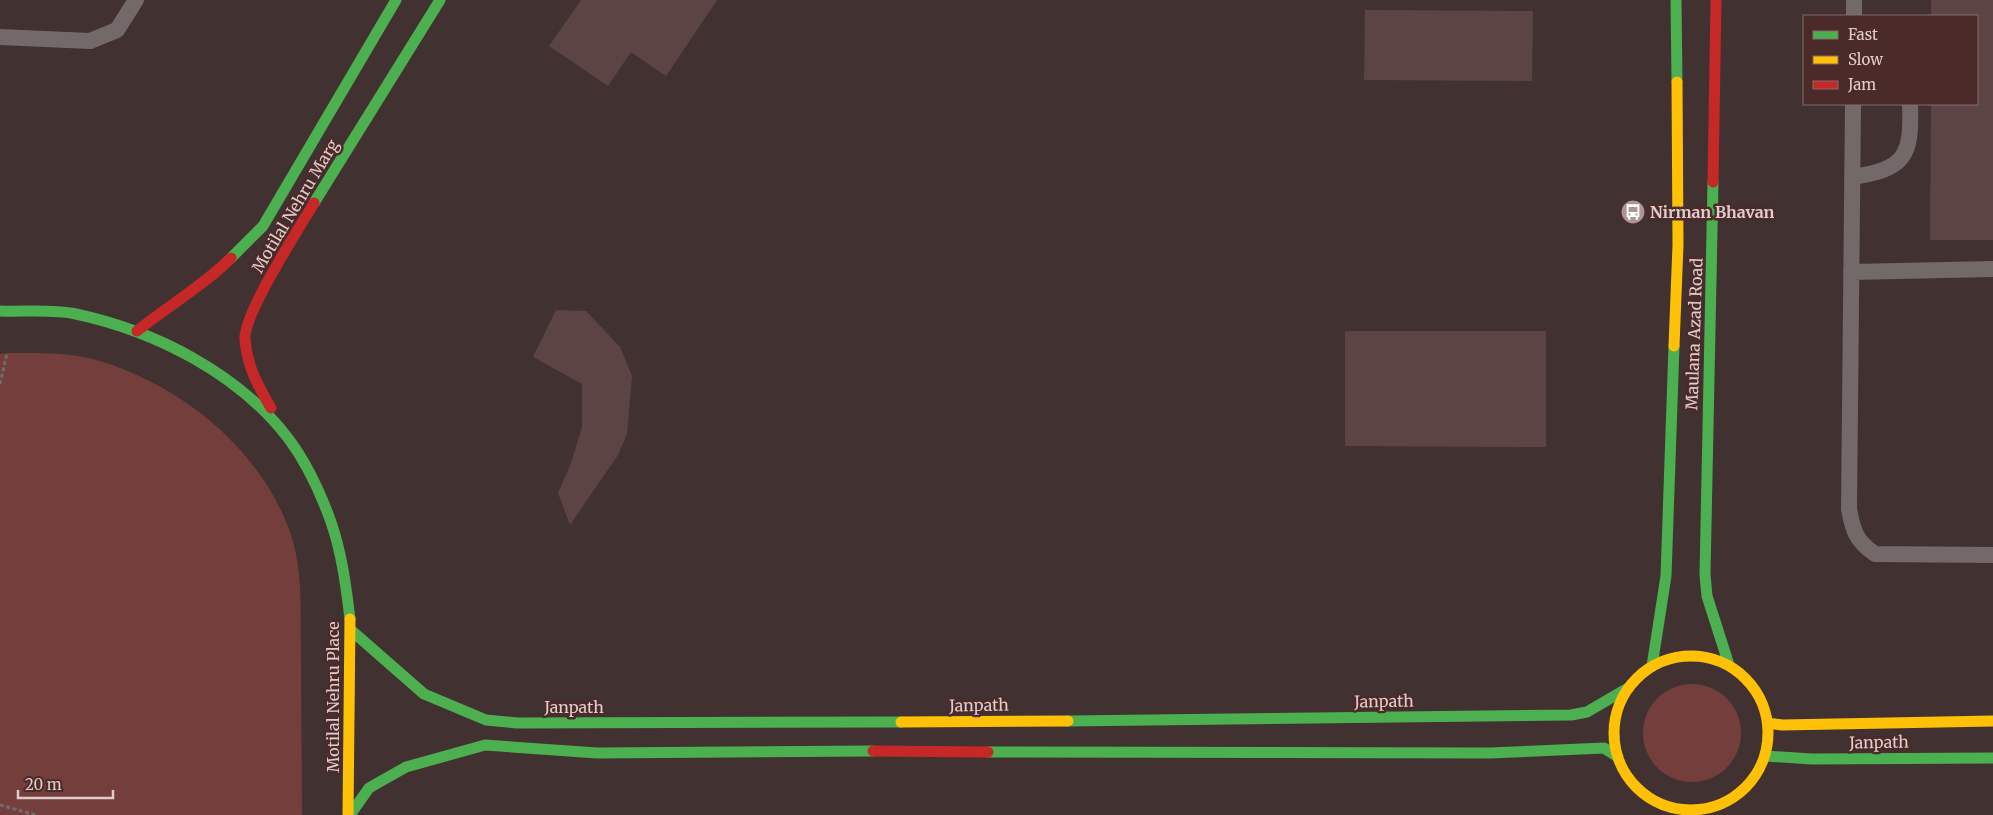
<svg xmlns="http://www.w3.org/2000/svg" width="1993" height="815" font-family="Merriweather,serif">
	<rect width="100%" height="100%" fill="#423131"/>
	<!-- green -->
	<path fill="#733e3c" d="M 7,353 C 35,353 65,352 93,359 C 177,382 258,446 289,529 C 304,569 300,614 301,656 C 301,709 302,762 302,815 L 0,815 L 0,354 Z
		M1643 733a49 49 0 1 1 98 0a49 49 0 1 1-98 0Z"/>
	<!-- building -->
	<path fill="#5d4444" d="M 581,0 L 717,0 L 666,76 L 631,52 L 608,86 L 549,46 Z
		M 1931,0 L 1993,0 L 1993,240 L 1930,240 L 1931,104 L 1977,104 L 1977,16 L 1931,16 Z
		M 1365,10 L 1533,11 L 1532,81 L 1364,80 Z
		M 556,310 L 586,311 L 620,347 L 632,376 L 627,434 L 618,455 L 570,525 L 558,493 L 571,463 L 582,427 L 582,384 L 533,357 Z
		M 1345,331 L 1546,331 L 1546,447 L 1345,446 Z"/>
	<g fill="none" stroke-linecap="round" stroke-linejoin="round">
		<!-- path -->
		<path stroke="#736a69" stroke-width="3" stroke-dasharray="4 2.5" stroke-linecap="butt" d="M 0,384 L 7,353
			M 0,805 L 36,815"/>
		<!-- lane -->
		<path stroke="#726968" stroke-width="16" d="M 1854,16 L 1854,0
			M 0,37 L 90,41 L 117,30 L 136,0
			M 1853,104 L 1849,509 C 1853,531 1856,541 1875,554 L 1993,555
			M 1852,177 C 1905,169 1912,157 1910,104
			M 1851,272 L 1993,269"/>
		<!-- fast -->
		<path stroke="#4caf50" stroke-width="11" d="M 1676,0 L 1677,82
			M 1713,182 L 1705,575 L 1707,596 L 1729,665
			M 314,203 L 440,0
			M 231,258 L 263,226 L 396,0
			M 0,311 C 24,312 52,309 76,314 C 155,331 238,373 288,438 C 306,462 321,494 331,522 C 342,554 346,586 350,619
			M 352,631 L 424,694 L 486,720 L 517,723 L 901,722
			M 1652,666 L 1666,576 L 1674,346
			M 1068,721 L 1571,715 L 1587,712 L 1628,688
			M 988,752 L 1490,753 L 1604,748 L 1618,757
			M 1765,756 L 1812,759 L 1993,758
			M 350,815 L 369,788 L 406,767 L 485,745 L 597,753 L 873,751"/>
		<!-- slow -->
		<path stroke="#ffc107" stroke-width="11" d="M 1674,346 L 1678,245 L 1677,82
			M1614 733a77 77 0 1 1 154 0a77 77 0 1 1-154 0Z
			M 901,722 L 1068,721
			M 1768,723 L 1782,725 L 1993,721
			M 348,815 L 350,619"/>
		<!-- jam -->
		<path stroke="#c62828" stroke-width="11" d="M 1713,182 L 1716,0
			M 137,331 C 168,306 203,286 231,258
			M 271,408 C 258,386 247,366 245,340 C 242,316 300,227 314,203
			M 873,751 L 988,752"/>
	</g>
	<!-- icons -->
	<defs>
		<symbol id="bus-disc" viewBox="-11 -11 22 22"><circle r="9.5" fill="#a99695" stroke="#4a2b29"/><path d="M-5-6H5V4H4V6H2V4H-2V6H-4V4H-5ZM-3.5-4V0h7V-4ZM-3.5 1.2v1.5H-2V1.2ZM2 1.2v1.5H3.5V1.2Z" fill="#fff"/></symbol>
	</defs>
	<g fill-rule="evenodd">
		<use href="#bus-disc" x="1619" y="198" width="28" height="28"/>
	</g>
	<g text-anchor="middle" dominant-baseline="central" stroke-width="5" stroke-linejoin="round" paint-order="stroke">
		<!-- street labels -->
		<g font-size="16" fill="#e1cccb" stroke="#4a2b29">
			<text transform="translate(295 206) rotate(-59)">Motilal Nehru Marg</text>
			<text transform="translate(1694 334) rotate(-88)">Maulana Azad Road</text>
			<text transform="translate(333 697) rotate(-90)">Motilal Nehru Place</text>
			<text transform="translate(1384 701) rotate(-1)">Janpath</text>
			<text transform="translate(979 705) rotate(-1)">Janpath</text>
			<text x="574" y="707">Janpath</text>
			<text transform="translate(1879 742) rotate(-1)">Janpath</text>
		</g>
		<!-- poi labels -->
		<g font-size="16" font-weight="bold" fill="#e1cccb" stroke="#4a2b29" text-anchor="start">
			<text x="1650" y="212">Nirman Bhavan</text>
		</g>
	</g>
	<!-- legend -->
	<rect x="1803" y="15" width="175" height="90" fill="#4a2b29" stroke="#866b6a"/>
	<rect x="1813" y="31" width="25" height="8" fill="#4caf50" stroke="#866b6a"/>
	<text x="1848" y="40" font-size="15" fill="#e1cccb">Fast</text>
	<rect x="1813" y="56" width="25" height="8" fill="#ffc107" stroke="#866b6a"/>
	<text x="1848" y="65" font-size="15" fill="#e1cccb">Slow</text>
	<rect x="1813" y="81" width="25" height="8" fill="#c62828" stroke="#866b6a"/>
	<text x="1848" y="90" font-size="15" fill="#e1cccb">Jam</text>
	<!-- scale -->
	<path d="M18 790v8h95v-8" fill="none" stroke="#e1cccb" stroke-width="2.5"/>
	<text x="25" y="790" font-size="15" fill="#e1cccb" stroke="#4a2b29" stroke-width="4" paint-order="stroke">20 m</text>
</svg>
